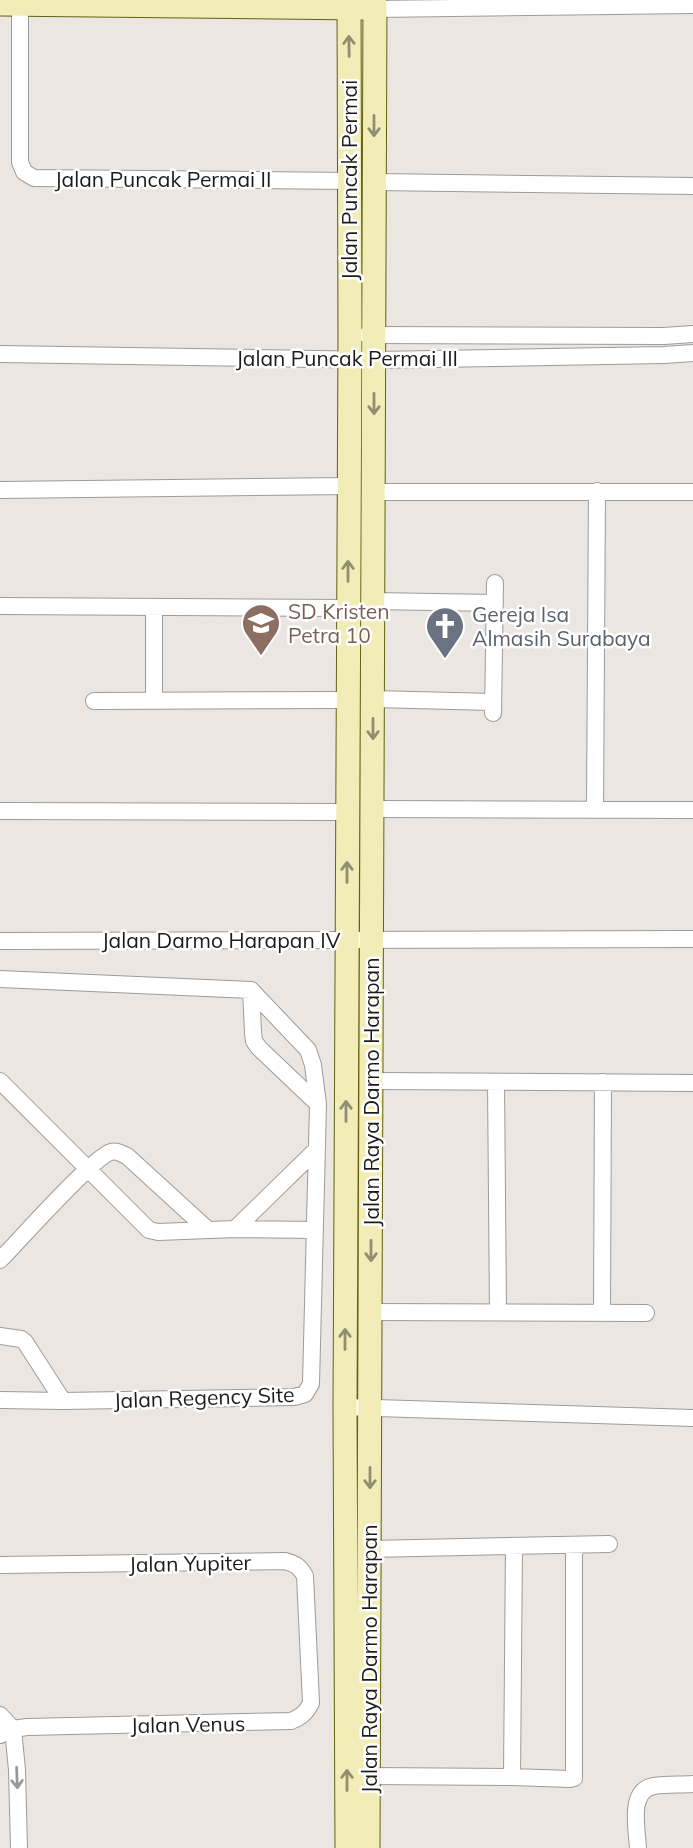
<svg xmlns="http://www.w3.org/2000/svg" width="693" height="1848" font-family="Mulish,sans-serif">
	<rect width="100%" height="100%" fill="#ebe6e1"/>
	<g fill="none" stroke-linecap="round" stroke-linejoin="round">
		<defs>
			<path id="street" d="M 20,0 L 20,162 L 24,172 L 34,178 L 350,181
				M 375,9 L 693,5
				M 374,182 L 693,186
				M 367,335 L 664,336 L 693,334
				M 0,354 L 375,360 L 664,355 L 693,353
				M 0,490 L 349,486
				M 374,492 L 693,492
				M 374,601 L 495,603
				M 0,606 L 348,608
				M 154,607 L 154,701
				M 373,699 L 493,702
				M 94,701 L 348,700
				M 493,713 L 495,583
				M 373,809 L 693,810
				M 595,810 L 597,491
				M 0,811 L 347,812
				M 0,941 L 693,939
				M 0,979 L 251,990 L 308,1050 L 313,1065 L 318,1104 L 311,1384 L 305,1394 L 294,1397 L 63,1401 L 0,1400
				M 251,990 L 253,1032 L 254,1041 L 259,1048 L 318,1104
				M 0,1081 L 149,1230 L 158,1232 L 235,1229 L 315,1230
				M 372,1081 L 693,1083
				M 496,1082 L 498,1312
				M 235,1229 L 316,1150
				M 0,1260 C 18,1242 94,1156 111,1152 C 117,1150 122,1154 127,1156 L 208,1230
				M 371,1312 L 646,1313
				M 602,1313 L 603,1082
				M 0,1336 L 21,1339 L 25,1342 L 63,1401
				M 345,1407 L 693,1418
				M 370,1549 L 609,1544
				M 0,1565 L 285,1561 C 296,1564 300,1567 305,1576 L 311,1703 C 306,1713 301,1717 291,1721 L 27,1727 L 13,1729 L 0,1735
				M 0,1715 L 13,1729 L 17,1770 L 19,1848
				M 369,1776 L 512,1777 L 570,1779 L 574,1778 L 574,1545
				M 512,1777 L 514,1546
				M 638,1848 C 637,1829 628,1790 654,1786 C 667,1784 680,1785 693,1784"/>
			<path id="secondary" d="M 0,4 L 362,8
				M 347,1848 L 345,1407 L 350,336 L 349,0
				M 368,1848 L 375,0"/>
		</defs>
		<!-- street casing -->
		<use href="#street" stroke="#9c9c9c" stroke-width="18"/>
		<!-- secondary casing -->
		<use href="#secondary" stroke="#64620f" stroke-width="25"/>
		<!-- street -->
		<use href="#street" stroke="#fff" stroke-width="16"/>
		<!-- secondary -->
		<use href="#secondary" stroke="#f2edb8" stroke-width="23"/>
	</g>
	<!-- one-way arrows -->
	<defs><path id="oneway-shaft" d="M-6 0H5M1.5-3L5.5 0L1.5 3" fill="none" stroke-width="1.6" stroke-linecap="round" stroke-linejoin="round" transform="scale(1.75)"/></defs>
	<g stroke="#918e71">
		<use href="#oneway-shaft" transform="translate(349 46) rotate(-91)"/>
		<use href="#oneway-shaft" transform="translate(374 126) rotate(90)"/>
		<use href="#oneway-shaft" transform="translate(374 404) rotate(90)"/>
		<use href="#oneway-shaft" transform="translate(348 571) rotate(-90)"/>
		<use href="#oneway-shaft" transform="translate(373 729) rotate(90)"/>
		<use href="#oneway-shaft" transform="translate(347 872) rotate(-90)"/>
		<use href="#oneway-shaft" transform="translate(346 1111) rotate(-90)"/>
		<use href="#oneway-shaft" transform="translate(371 1251) rotate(90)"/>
		<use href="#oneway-shaft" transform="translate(345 1339) rotate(-90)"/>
		<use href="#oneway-shaft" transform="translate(370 1478) rotate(90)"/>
		<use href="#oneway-shaft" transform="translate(347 1780) rotate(-90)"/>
	</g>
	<use stroke="#989898" href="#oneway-shaft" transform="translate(17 1778) rotate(88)"/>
	<!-- icons -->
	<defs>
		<symbol id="school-pin" viewBox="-11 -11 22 30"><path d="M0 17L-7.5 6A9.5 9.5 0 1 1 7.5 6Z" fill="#8d6e63" stroke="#fff"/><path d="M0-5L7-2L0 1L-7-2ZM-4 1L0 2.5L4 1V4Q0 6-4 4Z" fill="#fff"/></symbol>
		<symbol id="church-pin" viewBox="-11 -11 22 30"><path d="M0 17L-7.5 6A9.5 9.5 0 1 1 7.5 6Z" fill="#6b7280" stroke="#fff"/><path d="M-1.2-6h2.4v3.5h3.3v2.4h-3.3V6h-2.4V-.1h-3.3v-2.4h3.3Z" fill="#fff"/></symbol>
	</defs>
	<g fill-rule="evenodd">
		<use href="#school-pin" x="239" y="601" width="44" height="60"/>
		<use href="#church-pin" x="423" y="604" width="44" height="60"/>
	</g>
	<g text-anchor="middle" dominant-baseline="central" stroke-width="5" stroke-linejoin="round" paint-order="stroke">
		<!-- street labels -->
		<g font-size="21" fill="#1b1b1b" stroke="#fff">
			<text x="163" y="179">Jalan Puncak Permai II</text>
			<text transform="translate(349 180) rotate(-90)">Jalan Puncak Permai</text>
			<text x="347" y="358">Jalan Puncak Permai III</text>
			<text x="221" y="940">Jalan Darmo Harapan IV</text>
			<text transform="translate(371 1092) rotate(-90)">Jalan Raya Darmo Harapan</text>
			<text transform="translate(204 1397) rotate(-2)">Jalan Regency Site</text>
			<text transform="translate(190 1563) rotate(-1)">Jalan Yupiter</text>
			<text transform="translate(369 1659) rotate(-90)">Jalan Raya Darmo Harapan</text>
			<text transform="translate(188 1724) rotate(-1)">Jalan Venus</text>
		</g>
		<!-- education labels -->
		<g font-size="21" fill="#785e54" stroke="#fff" text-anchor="start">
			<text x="288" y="611">SD Kristen<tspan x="288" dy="24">Petra 10</tspan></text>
		</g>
		<!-- worship labels -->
		<g font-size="21" fill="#5b616d" stroke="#fff" text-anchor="start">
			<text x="472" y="614">Gereja Isa<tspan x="472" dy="24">Almasih Surabaya</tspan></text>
		</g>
	</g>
</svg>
